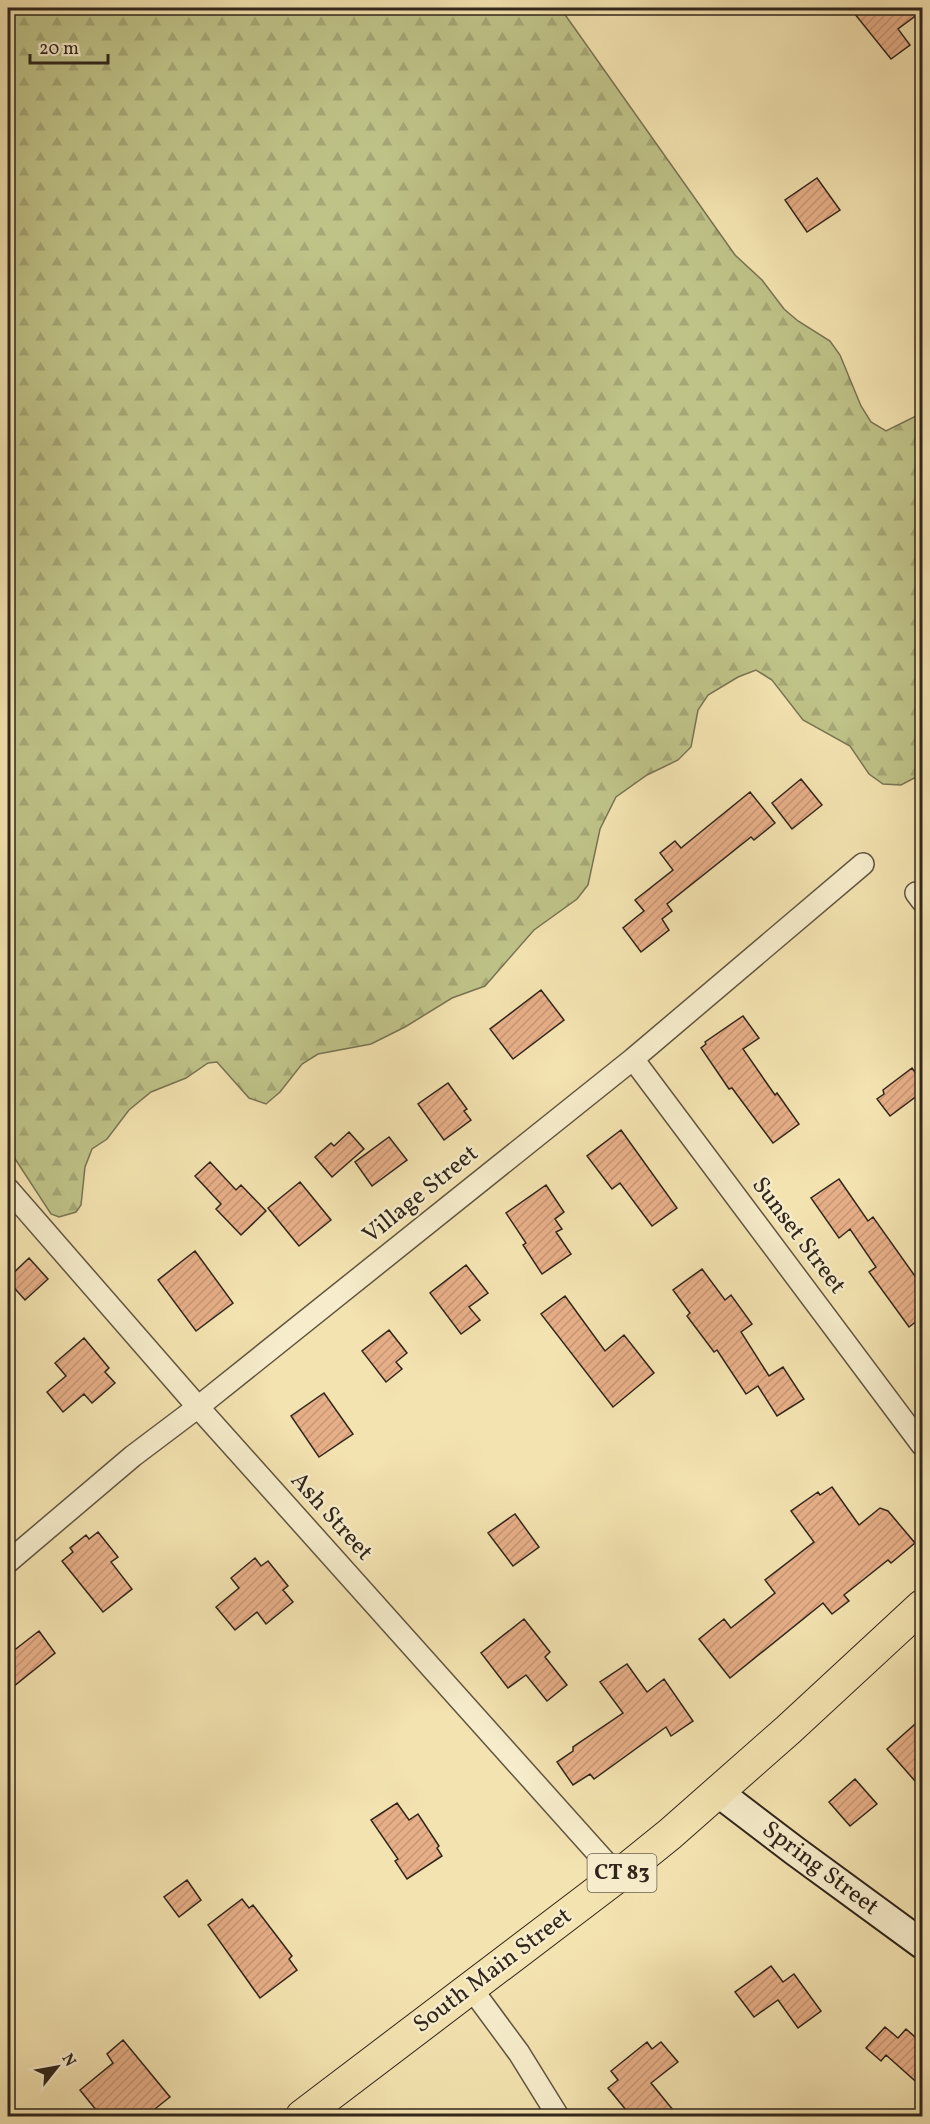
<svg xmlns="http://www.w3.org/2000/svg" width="930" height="2124" font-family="Vollkorn,serif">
	<defs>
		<pattern id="forest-firs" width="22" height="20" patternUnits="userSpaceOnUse" patternTransform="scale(1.5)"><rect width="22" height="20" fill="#bfc388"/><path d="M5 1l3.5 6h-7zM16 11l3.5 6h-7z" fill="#a5a775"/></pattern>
		<pattern id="building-hatch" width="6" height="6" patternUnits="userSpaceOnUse" patternTransform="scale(1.5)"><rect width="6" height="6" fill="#e7af88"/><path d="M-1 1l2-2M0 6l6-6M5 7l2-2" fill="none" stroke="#c79675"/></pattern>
	</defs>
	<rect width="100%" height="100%" fill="#f3e3b0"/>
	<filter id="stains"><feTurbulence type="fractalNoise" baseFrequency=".00333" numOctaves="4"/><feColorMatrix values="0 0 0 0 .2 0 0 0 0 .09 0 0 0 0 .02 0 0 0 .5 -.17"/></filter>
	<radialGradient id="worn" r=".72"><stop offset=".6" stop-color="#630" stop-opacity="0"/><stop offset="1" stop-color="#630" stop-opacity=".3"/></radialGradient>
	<!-- forest -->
	<path fill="url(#forest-firs)" stroke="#787452" stroke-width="1.5" d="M 8,8 L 558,8 L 566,16 L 735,255 L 762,280 L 784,309 L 798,321 L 830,341 L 840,355 L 861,406 L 871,422 L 886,431 L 922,413 L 922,774 L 901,785 L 883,784 L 869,774 L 850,746 L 803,720 L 772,680 L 756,670 L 738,677 L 708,695 L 698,710 L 691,747 L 678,760 L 647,775 L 616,797 L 600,829 L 588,885 L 577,899 L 534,930 L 485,986 L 452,998 L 405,1027 L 371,1044 L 318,1054 L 302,1064 L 280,1092 L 266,1104 L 249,1098 L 217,1062 L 208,1063 L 186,1078 L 151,1092 L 129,1110 L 107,1139 L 92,1149 L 85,1167 L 81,1205 L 76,1212 L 59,1217 L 51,1214 L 8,1148 Z"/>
	<!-- building -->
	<path fill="url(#building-hatch)" stroke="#31261b" stroke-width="1.5" d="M 850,8 L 922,8 L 922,11 L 898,29 L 910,45 L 891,59 Z
		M 817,178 L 840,210 L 807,232 L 785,200 Z
		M 801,779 L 822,805 L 792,829 L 772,803 Z
		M 750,792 L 775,823 L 754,840 L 751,837 L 667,904 L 672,911 L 662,919 L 669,930 L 641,952 L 623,928 L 644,911 L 635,900 L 673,870 L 660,853 L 675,841 L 681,848 Z
		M 541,990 L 564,1020 L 513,1059 L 490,1029 Z
		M 743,1016 L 759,1038 L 743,1049 L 775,1095 L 777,1093 L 799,1124 L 773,1143 L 732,1088 L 729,1089 L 701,1048 L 706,1044 L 705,1042 Z
		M 912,1068 L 922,1082 L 922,1092 L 890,1116 L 877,1099 L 884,1094 L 883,1090 Z
		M 448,1083 L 467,1109 L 464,1111 L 471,1120 L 444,1140 L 418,1104 Z
		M 621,1130 L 677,1208 L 652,1226 L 620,1183 L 612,1189 L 587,1156 Z
		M 349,1132 L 364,1149 L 332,1177 L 315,1157 L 331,1143 L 334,1146 Z
		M 389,1137 L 407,1160 L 372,1186 L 355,1162 Z
		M 210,1162 L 236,1190 L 241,1185 L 266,1211 L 241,1235 L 216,1209 L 221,1204 L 195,1176 Z
		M 839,1179 L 868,1221 L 873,1217 L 922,1286 L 922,1317 L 909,1327 L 869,1272 L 876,1267 L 850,1229 L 839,1238 L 811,1198 Z
		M 300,1182 L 331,1220 L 299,1246 L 268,1208 Z
		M 546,1185 L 564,1212 L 555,1219 L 562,1229 L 556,1232 L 571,1254 L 542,1274 L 523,1245 L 526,1243 L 506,1213 Z
		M 195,1251 L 233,1303 L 196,1331 L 158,1280 Z
		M 29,1258 L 48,1279 L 25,1300 L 8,1281 L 8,1278 Z
		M 466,1265 L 488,1293 L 469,1307 L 480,1320 L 461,1334 L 430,1293 Z
		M 702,1269 L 725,1300 L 731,1295 L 752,1324 L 741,1332 L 769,1376 L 783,1367 L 804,1399 L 777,1416 L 758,1386 L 746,1394 L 717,1350 L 714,1352 L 687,1316 L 690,1313 L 673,1290 Z
		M 565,1296 L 605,1351 L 624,1335 L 654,1373 L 613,1407 L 541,1314 Z
		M 389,1330 L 407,1353 L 396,1362 L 402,1369 L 386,1382 L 362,1351 Z
		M 84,1338 L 109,1368 L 105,1372 L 115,1383 L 92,1403 L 84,1394 L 63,1412 L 47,1392 L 66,1376 L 55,1363 Z
		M 324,1393 L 353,1434 L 319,1457 L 291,1416 Z
		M 832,1487 L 859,1525 L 880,1508 L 888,1511 L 915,1543 L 891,1563 L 888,1560 L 844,1595 L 849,1601 L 832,1614 L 823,1603 L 730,1678 L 699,1639 L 724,1619 L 731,1628 L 775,1593 L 765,1580 L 814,1542 L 791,1511 L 818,1492 L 820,1495 Z
		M 515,1514 L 539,1547 L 513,1566 L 488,1533 Z
		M 98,1532 L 118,1557 L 111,1562 L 132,1589 L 103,1612 L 62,1561 L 73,1552 L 70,1548 L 86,1535 L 89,1539 Z
		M 255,1558 L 261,1566 L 268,1561 L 288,1586 L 283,1590 L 293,1602 L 266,1624 L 257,1612 L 235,1630 L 216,1607 L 239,1588 L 231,1578 Z
		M 524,1619 L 550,1652 L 545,1657 L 567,1685 L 547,1701 L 526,1675 L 508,1688 L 481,1653 Z
		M 39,1631 L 55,1653 L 8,1691 L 8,1655 Z
		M 627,1664 L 647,1692 L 664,1679 L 693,1721 L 671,1736 L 666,1727 L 594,1779 L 590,1774 L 573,1785 L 557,1762 L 573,1751 L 573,1747 L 623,1713 L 600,1682 Z
		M 922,1718 L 922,1789 L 887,1749 Z
		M 855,1779 L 877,1804 L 850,1826 L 829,1802 Z
		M 397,1803 L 409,1820 L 418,1814 L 439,1846 L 437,1848 L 442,1856 L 407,1879 L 395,1861 L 398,1859 L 371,1820 Z
		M 187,1880 L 201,1900 L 179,1917 L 164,1897 Z
		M 242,1899 L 249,1908 L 253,1905 L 292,1956 L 289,1959 L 297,1970 L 260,1998 L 208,1925 Z
		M 771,1966 L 783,1982 L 794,1974 L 821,2011 L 798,2028 L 778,2000 L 754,2017 L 735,1992 Z
		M 885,2027 L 898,2038 L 906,2029 L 922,2043 L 922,2087 L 886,2055 L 881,2061 L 866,2048 Z
		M 123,2040 L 170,2097 L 146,2116 L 101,2116 L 80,2090 L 113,2063 L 107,2054 Z
		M 647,2042 L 652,2049 L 661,2042 L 678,2062 L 651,2083 L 678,2116 L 631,2116 L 608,2088 L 618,2080 L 611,2071 Z"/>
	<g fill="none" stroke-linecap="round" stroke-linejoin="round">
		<defs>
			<path id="street" d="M 916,893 L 922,901
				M 633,1059 L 922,1445
				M 8,1189 L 198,1407 L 618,1876
				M 8,1562 L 133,1456 L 198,1407 L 633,1059 L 863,864
				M 471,1988 L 519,2053 L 558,2116"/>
			<path id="secondary" d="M 719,1793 L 795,1851 L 922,1944"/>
			<path id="primary" d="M 302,2116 L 618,1876 L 670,1834 L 788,1730 L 922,1606"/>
		</defs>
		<!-- street casing -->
		<use href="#street" stroke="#625540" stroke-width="24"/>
		<!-- secondary casing -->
		<use href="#secondary" stroke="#31261b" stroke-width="32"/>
		<!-- primary casing -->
		<use href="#primary" stroke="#31261b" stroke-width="34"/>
		<!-- street -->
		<use href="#street" stroke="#f7edcc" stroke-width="21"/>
		<!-- secondary -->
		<use href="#secondary" stroke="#f7edcc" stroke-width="28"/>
		<!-- primary -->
		<use href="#primary" stroke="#f3e3b0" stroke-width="32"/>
	</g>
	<g text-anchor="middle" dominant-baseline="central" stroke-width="5" stroke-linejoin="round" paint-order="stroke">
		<!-- shield labels -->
		<rect fill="#f7edcc" stroke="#6c6250" stroke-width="1.5" x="587.5" y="1854" width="69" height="38" rx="4.5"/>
		<g font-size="22" font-weight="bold" fill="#31261b">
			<text x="622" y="1873">CT 83</text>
		</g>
		<!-- street labels -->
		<g font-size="24" fill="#31261b" stroke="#f7edcc">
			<text transform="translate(421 1195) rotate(-39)">Village Street</text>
			<text transform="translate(798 1236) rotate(53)">Sunset Street</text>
			<text transform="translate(331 1517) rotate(48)">Ash Street</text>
			<text transform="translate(820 1869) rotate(37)">Spring Street</text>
			<text transform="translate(493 1971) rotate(-37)">South Main Street</text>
		</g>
	</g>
	<!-- margin -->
	<rect width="930" height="2124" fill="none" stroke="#f3e3b0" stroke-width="30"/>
	<rect x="9" y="9" width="912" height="2106" fill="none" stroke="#31261b" stroke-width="3"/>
	<rect x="15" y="15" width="900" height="2094" fill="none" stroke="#31261b" stroke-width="1.5"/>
	<!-- north arrow -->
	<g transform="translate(57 2067) rotate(59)" stroke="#f7edcc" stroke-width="4.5" paint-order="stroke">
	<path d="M0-4.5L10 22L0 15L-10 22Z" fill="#31261b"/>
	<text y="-9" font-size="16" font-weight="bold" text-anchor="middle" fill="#31261b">N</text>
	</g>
	<!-- scale -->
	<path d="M30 54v9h78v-9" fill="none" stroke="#31261b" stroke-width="3"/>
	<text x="39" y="54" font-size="18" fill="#31261b" stroke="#f7edcc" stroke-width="4.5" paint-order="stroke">20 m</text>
	<rect width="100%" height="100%" filter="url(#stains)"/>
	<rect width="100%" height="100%" fill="url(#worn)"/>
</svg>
